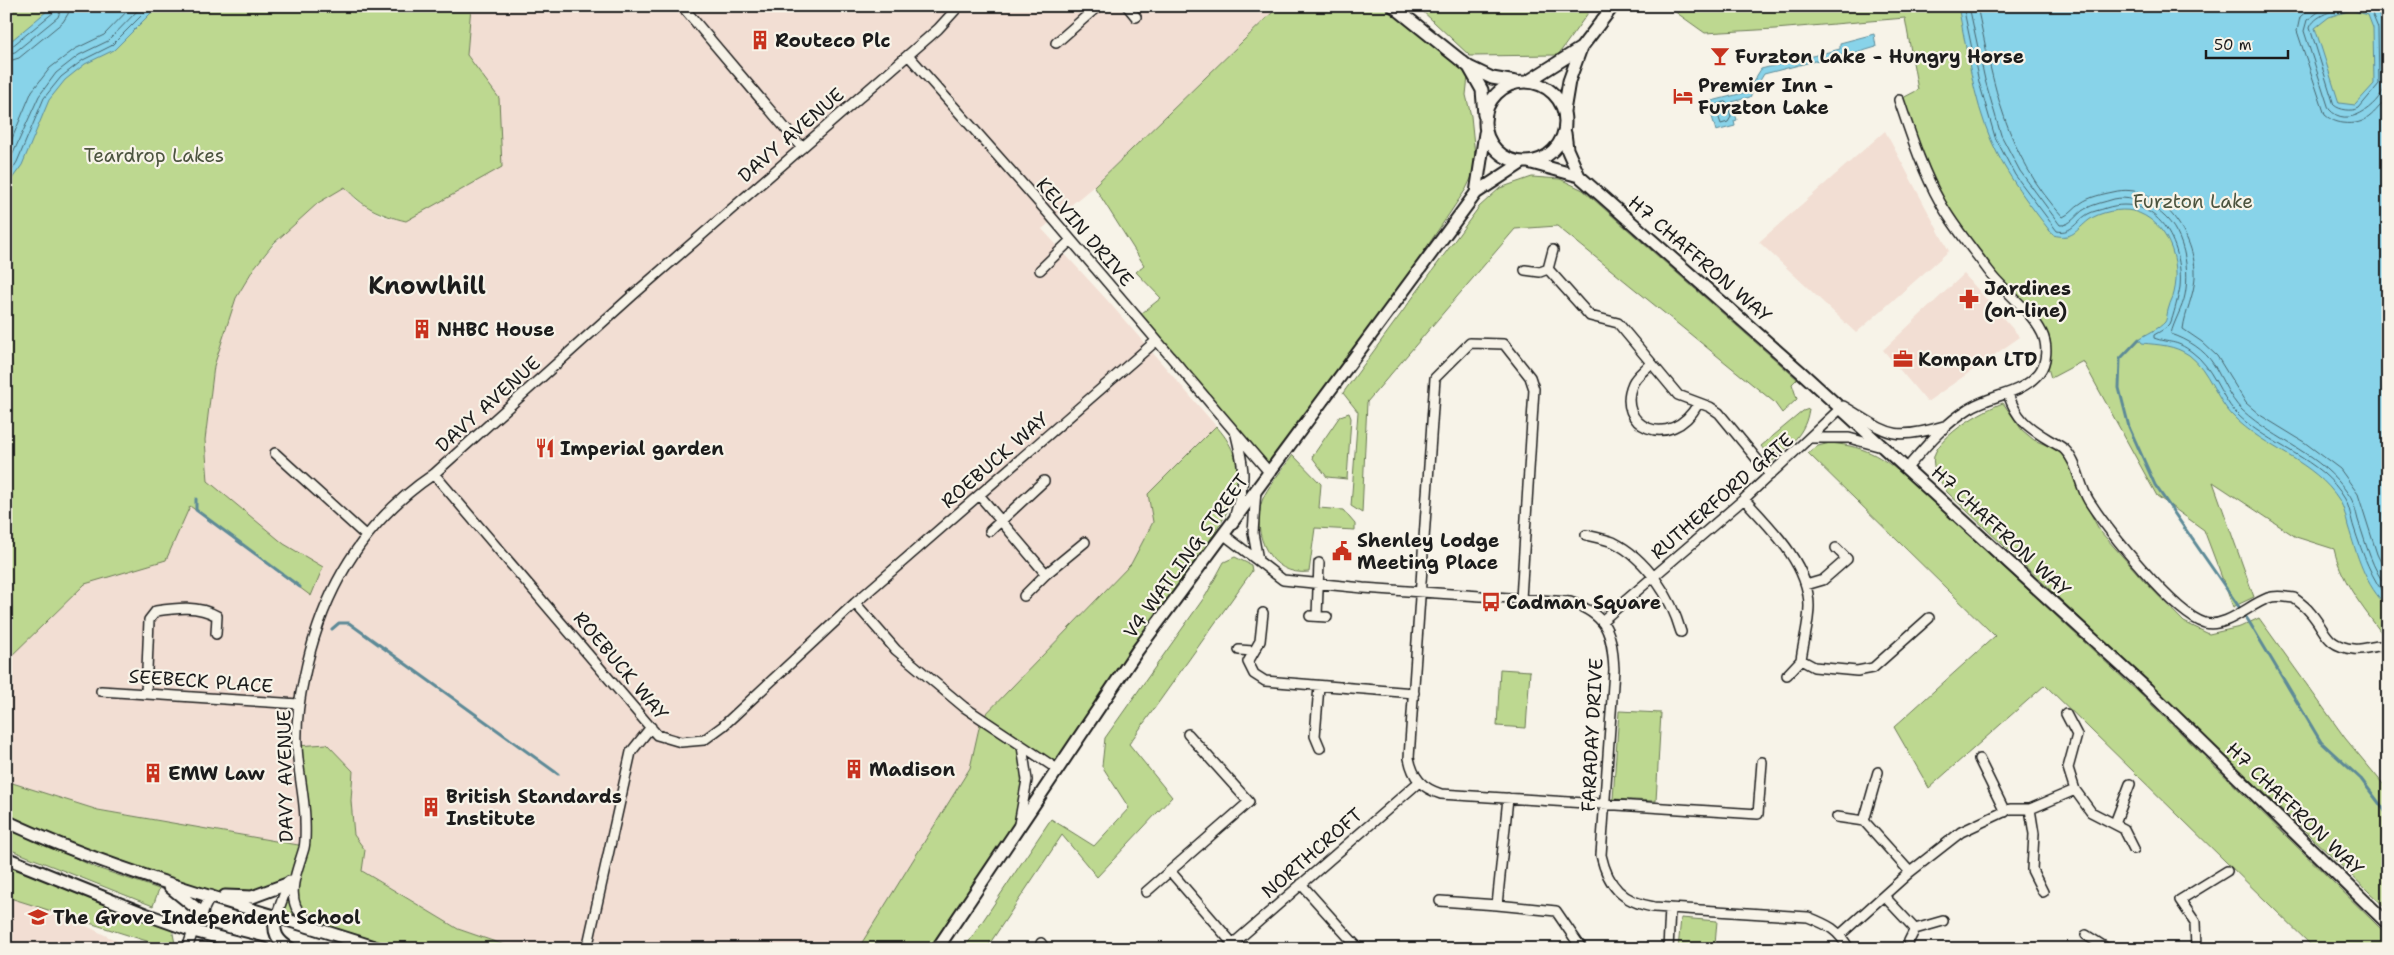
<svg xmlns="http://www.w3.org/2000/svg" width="2394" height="955" font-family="'Shantell Sans',sans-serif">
	<rect width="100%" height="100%" fill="#f7f3e8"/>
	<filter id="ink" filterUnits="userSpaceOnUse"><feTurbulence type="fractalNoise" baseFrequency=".02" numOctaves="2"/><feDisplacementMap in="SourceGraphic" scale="10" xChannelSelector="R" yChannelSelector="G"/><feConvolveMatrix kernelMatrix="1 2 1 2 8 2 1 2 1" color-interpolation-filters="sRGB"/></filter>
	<g filter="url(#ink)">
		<!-- built -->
		<path fill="#f2ded3" d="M 471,6 L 1279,6 L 1094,186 L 1042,229 L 1107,300 L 1216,426 L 1149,494 L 1153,522 L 1131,564 L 981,719 L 970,768 L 858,949 L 516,949 L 458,929 L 362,871 L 365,851 L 354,835 L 351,801 L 353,771 L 304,846 L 98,810 L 6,781 L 6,659 L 83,579 L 208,472 L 205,440 L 214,366 L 223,333 L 236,298 L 254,268 L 293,223 L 318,203 L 345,187 L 357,201 L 382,216 L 406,221 L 499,98 L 467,55 Z
			M 1885,131 L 1949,251 L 1856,333 L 1759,242 Z
			M 1964,274 L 2020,337 L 1927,402 L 1883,350 Z
			M 6,886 L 133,949 L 6,949 Z"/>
		<!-- green -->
		<path fill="#bdd890" stroke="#6c7a56" d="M 6,6 L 471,6 L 467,55 L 499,98 L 502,167 L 406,221 C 380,215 362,207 345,187 L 318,203 L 274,243 L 254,268 L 236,298 L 214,366 L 205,440 L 208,481 L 284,544 L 323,567 L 311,596 L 190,506 L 166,560 L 85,584 L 6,661 Z
			M 1279,6 L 1393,6 L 1469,67 L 1466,95 L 1471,116 L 1475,155 L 1474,172 L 1466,189 L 1330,390 L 1269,472 L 1137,317 L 1161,298 L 1136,272 L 1144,265 L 1094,186 Z
			M 1417,6 L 1593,6 L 1558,55 L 1470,56 Z
			M 1667,6 L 2388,6 L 2388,642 C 2367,612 2342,585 2334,549 L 2296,537 L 2213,482 L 2254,597 L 2233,607 L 2204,530 L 2157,496 L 2083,361 L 2051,378 L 2045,358 L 2042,334 L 1941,204 L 1899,100 L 1918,90 L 1905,18 L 1775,29 L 1705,33 Z
			M 1532,177 L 1560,179 L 1583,190 L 1797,379 L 1792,384 L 1797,399 L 1782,413 L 1774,402 L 1557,226 L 1515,229 L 1367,402 L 1362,513 L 1351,506 L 1358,412 L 1343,393 L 1479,207 L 1500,188 Z
			M 2003,403 L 2022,430 L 2034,440 L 2058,450 L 2068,463 L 2078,490 L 2100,531 L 2145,582 L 2184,622 L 2209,634 L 2240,627 L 2259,618 L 2345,738 L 2388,790 L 2388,910 L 1947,492 C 1941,482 1931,469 1934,456 C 1940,435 1983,410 2003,403 Z
			M 1809,409 C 1805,435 1791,443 1773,461 L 1761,446 L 1803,411 Z
			M 1349,413 L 1351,418 L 1347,479 L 1327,477 L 1312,457 L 1340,416 Z
			M 1216,426 C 1230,441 1241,462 1237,484 C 1229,522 1193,562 1171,594 C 1132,651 1095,711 1057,769 L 1023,746 L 1026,761 L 1019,827 L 937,949 L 858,949 L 970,768 L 981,719 L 1131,564 L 1153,522 L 1148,494 Z
			M 1830,443 C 1870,447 1883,458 1913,483 L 2153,706 L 2373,921 L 2388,936 L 2388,949 L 2315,949 L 2045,685 L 1929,788 L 1894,727 L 1995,636 L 1808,453 L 1818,446 Z
			M 1293,455 L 1321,484 L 1319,508 L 1343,510 L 1355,524 L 1355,530 L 1315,528 L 1309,572 C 1270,577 1251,534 1262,501 C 1265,490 1285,466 1293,455 Z
			M 1235,557 L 1251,565 L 1252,571 L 1129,744 L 1172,797 L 1097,877 L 1062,835 L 986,949 L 964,949 L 1051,819 L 1094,846 L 1129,808 L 1102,766 L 1105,738 L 1206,595 L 1224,562 Z
			M 1500,669 L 1530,671 L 1526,728 L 1497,726 Z
			M 1619,711 L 1661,713 L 1656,801 L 1613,799 Z
			M 327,744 L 353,771 L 351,801 L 354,835 L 365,850 L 362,871 L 458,929 L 516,949 L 376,949 L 276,917 L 287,885 L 270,892 L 211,895 L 6,821 L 6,781 L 98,810 L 304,846 L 297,746 Z
			M 6,824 L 94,867 L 159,889 L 153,906 L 6,848 Z
			M 6,858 L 171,923 L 176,949 L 152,949 L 153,943 L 7,897 Z
			M 1681,918 L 1717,921 L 1715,945 L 1770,949 L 1678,949 Z"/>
		<!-- water -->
		<path fill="#88d3e9" stroke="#5d8a97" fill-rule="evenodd" d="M 53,6 L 158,6 L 114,50 L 85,64 L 65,80 L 49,100 L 22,165 L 6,187 L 6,45 Z
			M 1958,6 L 2388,6 L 2388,607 C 2365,586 2357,555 2348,526 C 2346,518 2344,508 2340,501 C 2314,460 2265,449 2233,416 C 2215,398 2210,371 2189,355 C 2174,345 2160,345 2142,343 L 2139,339 C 2146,334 2159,329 2165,322 C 2167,319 2167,312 2169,307 C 2170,302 2173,298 2174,293 C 2182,261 2167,220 2133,211 C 2121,208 2099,212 2089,220 C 2075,231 2073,240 2053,235 C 2030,205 2006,175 1991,140 C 1973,98 1967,50 1958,6 ZM 2351,10 L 2368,15 L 2373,28 L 2374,84 L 2355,105 L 2339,103 L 2315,28 L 2329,17 Z
			M 1874,34 L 1876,47 L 1843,57 L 1842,54 L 1764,74 L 1750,97 L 1732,102 L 1737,120 L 1734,121 L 1735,126 L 1716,131 L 1708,102 L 1747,92 L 1761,69 L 1840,49 L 1840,43 Z"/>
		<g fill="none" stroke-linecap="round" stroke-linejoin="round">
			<!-- shore -->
			<path stroke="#47656e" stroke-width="1" d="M 1963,6 L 1979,82 L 1995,137 L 2015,175 L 2057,231 C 2072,234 2076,221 2088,214 C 2093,211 2101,210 2106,208 C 2157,192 2184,244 2180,287 C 2179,294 2173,318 2170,324 C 2167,328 2159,332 2154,335 L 2154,338 C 2170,344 2175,339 2192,352 C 2213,367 2219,394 2236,413 C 2268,446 2321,457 2345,499 C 2350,508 2351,519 2354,528 C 2363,555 2371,577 2388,600
				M 1969,6 L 1985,80 L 2001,135 L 2020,171 L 2060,225 C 2071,226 2076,214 2085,209 C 2093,204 2105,202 2114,199 C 2127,196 2140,201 2151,207 C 2182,222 2191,264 2185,295 C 2183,307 2173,323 2171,334 C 2187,339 2205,350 2214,365 C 2223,380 2229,397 2242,410 C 2277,442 2321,453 2349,495 C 2354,502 2356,512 2358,520 C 2366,544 2372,569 2388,589
				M 1977,6 C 1994,86 2005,154 2063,217 C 2070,214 2074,207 2081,203 C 2089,197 2103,194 2113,192 C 2160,180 2197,237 2195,277 C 2194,296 2185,312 2183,329 L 2202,342 L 2217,356 L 2246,403 L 2260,415 L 2304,442 L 2340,469 L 2358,494 L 2377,554 L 2388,577
				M 2312,6 L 2300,17 L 2297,31 L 2325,115 C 2331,120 2336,122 2343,123 C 2367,126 2373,113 2388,97
				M 2327,6 L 2307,20 L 2304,31 L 2329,109 C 2347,130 2377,106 2385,87 L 2384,27 L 2375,6
				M 2347,6 C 2335,10 2314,15 2310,28 L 2334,105 C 2339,110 2353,112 2359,108 L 2379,84 L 2378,28 L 2371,11 L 2356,6
				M 6,48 L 11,47 L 54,12 L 56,6
				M 6,54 L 15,52 L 58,17 L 62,6
				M 6,62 L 19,58 L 63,22 L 68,14 L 70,6
				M 1725,102 L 1728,104 L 1731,117 L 1728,122 L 1721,124 L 1715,106 Z
				M 6,153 L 32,91 L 50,68 L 75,49 L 104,35 L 132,6
				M 6,169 L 39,96 L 56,73 L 79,55 L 108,41 L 142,6
				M 6,180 L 17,162 L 44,98 L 61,77 L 83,60 L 111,46 L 151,6"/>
			<!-- stream -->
			<path stroke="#5d8a97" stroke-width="3" d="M 2139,339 L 2120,359 L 2119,388 L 2129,427 L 2155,485 L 2248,620 L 2321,742 L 2361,779 L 2388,815
				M 196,499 L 196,510 L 300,587
				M 332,629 L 339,623 L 349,623 L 558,774"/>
			<defs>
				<path id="minor" d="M 682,6 L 802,148
					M 1127,6 L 1136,17
					M 1056,43 L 1098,6
					M 908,55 L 1049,214 L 1269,472
					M 1899,100 C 1911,135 1922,170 1940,202 C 1953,226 1972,248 1988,270 C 2004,292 2030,309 2042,333 C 2048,345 2047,363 2039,373 C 2021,395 1993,394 1970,408 C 1944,424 1926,446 1907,468
					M 1553,250 L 1548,269 L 1590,316 L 1618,323 L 1678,395 L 1710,407 L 1719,413 L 1770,475
					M 1040,270 L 1071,240
					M 1525,270 L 1540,272 L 1548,269
					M 1651,363 C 1646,369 1636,376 1633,383 C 1614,426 1670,453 1698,404
					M 2008,394 C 2017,419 2026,426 2049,440 C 2054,443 2061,446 2065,450 C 2078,463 2079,485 2089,501 C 2107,529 2175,615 2205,623 C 2226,628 2249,605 2268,598 C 2276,595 2285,597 2294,598 C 2299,602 2305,606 2309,611 C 2326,629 2324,646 2354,649 C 2365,651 2373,644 2388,646
					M 1843,406 C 1889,433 1890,442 1944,426
					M 1812,438 L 1849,438 L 1882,447
					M 275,453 L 365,535
					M 434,474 L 657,735 L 681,742 L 704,740 L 723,726 L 855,603 L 1156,341
					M 1256,489 L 1253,533 L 1258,560
					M 979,495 L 1046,574 L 1024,596
					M 1744,499 C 1771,528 1809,565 1809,606 C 1809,624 1803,643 1801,660 L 1814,667 L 1857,671 L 1873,668 L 1929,618
					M 1235,515 C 1246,478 1245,472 1236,435
					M 990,531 L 1044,481
					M 1223,534 L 1283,580 L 1363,588 L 1570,602 C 1608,615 1612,633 1614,670 L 1601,855 C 1608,886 1622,902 1654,907 L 1808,917 C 1828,925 1838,929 1849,949
					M 1586,535 C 1595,537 1605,539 1613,542 C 1647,559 1671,597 1681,632
					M 1046,574 L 1085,542
					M 1806,585 L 1823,580 L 1847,559 L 1836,548
					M 1521,599 L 1534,389 L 1530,377 L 1504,344 L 1470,343 L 1435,378 L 1409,758 C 1413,778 1422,788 1441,794 L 1758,814 L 1762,762
					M 855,603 L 896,650 L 964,707 L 1057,769
					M 1263,613 L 1260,641 L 1248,662 L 1254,674 L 1265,681 L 1414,693
					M 1310,616 L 1327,617
					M 1317,616 L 1319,563
					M 1603,620 L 1744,499 L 1841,408
					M 1239,650 L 1253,651
					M 1787,675 L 1801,660
					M 1319,686 L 1315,736 L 1320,748
					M 101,691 L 299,704
					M 146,694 L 149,620 L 156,611 C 176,608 198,605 217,616 L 216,634
					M 2066,714 L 2077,735 L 2068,768 L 2075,790
					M 1188,734 L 1249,802 L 1170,871 L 1233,944
					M 1979,759 L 2005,812
					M 1878,772 L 1864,821 L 1910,872
					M 1508,798 L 1497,905 L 1556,911 L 1582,949
					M 2030,809 L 2034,834 L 2032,870 L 2043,892
					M 1837,817 L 1864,821
					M 2115,823 L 2130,784
					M 1019,824 L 1027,780 L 1022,746
					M 1301,884 L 1359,949
					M 1146,892 L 1170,871
					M 1884,896 L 1915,929 L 1943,921
					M 1440,901 L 1497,905
					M 276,917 L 289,881
					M 318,928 C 310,922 301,916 296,907 C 288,888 299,866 304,848 C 306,839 305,827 305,818 C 304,794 298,770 297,746 C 296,723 299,700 304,678 C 321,593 361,523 434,474 L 633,295 L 938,29 L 959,6
					M 1841,934 L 1910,872 L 1961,832 L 2010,809 L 2030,809 L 2075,790 L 2091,812 L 2124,829 L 2134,849
					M 2086,935 L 2108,949
					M 1909,941 L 1915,929
					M 1041,943 L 1045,949
					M 187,949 L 193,931 L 211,895
					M 587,949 L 631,752 L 651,727
					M 1227,949 L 1419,782
					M 1668,949 L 1670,908
					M 2196,949 L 2195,922 L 2180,900 L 2227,871"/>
				<path id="tertiary" d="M 1393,6 L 1469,67 L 1492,78 L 1516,82
					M 1469,67 L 1482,90 L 1484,115
					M1485 122a40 40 0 1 1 80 0a40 40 0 1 1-80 0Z
					M 1527,82 L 1581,48
					M 1564,111 L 1569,81 L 1581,48 L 1613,6
					M 1565,133 L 1567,149 L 1579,176
					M 1528,162 L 1579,176 L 1802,373 L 2147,689 L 2388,924
					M 1476,193 L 1485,133
					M 6,821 C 125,877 255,908 380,949
					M 6,858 L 145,914 L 193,931 L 264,949
					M 170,887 L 202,913
					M 225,896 L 252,897 L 287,884
					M 276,917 C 272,932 277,941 291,949
					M 937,949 L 1137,651 L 1476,193 L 1523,162"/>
			</defs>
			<!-- minor casing -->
			<use href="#minor" stroke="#1c1c1c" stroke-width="12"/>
			<!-- tertiary casing -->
			<use href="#tertiary" stroke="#1c1c1c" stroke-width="15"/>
			<!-- minor -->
			<use href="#minor" stroke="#f7f3e8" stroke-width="9"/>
			<!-- tertiary -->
			<use href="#tertiary" stroke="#f7f3e8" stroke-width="11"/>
		</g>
	</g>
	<!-- icons -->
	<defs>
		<symbol id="building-bare" viewBox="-9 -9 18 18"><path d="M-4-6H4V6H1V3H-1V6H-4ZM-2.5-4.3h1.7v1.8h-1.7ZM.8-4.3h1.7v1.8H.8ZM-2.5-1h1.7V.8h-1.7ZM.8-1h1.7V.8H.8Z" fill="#c8321e" stroke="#f7f3e8" stroke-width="2.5" paint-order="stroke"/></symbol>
		<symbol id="bar-bare" viewBox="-9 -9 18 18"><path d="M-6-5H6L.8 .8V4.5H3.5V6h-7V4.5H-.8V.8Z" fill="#c8321e" stroke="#f7f3e8" stroke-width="2.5" paint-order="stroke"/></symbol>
		<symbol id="hotel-bare" viewBox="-9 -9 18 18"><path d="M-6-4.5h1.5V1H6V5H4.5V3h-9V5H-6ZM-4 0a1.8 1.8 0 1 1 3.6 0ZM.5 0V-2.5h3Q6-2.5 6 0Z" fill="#c8321e" stroke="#f7f3e8" stroke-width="2.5" paint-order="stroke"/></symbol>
		<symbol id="pharmacy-bare" viewBox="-9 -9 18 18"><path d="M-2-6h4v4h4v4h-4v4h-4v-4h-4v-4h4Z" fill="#c8321e" stroke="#f7f3e8" stroke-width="2.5" paint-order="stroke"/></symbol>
		<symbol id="office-bare" viewBox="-9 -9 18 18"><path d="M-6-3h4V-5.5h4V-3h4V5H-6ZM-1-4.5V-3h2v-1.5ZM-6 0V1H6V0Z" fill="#c8321e" stroke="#f7f3e8" stroke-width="2.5" paint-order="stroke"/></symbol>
		<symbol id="restaurant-bare" viewBox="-9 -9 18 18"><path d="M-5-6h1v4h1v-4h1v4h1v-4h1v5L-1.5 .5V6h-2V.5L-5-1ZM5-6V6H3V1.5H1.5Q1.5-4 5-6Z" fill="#c8321e" stroke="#f7f3e8" stroke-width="2.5" paint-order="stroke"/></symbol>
		<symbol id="civic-bare" viewBox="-9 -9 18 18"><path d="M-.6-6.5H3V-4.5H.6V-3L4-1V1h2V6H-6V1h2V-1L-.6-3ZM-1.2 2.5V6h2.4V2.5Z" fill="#c8321e" stroke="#f7f3e8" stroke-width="2.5" paint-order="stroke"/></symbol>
		<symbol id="bus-bare" viewBox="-9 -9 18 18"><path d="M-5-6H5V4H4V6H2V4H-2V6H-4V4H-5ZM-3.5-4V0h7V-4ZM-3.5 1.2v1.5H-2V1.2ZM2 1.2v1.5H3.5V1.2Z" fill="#c8321e" stroke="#f7f3e8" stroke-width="2.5" paint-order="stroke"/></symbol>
		<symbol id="school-bare" viewBox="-9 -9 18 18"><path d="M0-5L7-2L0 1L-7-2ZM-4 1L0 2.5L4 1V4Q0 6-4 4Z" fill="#c8321e" stroke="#f7f3e8" stroke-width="2.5" paint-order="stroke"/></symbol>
	</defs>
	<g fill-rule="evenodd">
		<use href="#building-bare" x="746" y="26" width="28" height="28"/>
		<use href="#bar-bare" x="1706" y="42" width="28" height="28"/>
		<use href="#hotel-bare" x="1669" y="82" width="28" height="28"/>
		<use href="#pharmacy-bare" x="1955" y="285" width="28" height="28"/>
		<use href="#building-bare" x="408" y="315" width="28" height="28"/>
		<use href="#office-bare" x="1889" y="345" width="28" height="28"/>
		<use href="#restaurant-bare" x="531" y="434" width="28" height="28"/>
		<use href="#civic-bare" x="1328" y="537" width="28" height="28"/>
		<use href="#bus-bare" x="1477" y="588" width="28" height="28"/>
		<use href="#building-bare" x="840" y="755" width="28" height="28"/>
		<use href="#building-bare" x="139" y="759" width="28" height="28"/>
		<use href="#building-bare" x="417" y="793" width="28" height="28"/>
		<use href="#school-bare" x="24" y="903" width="28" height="28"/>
	</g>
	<g text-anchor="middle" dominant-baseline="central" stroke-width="4.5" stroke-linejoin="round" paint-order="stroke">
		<!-- poi labels -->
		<g font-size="19" font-weight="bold" fill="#1c1c1c" stroke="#f7f3e8" text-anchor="start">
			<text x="775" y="40">Routeco Plc</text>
			<text x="1735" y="56">Furzton Lake - Hungry Horse</text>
			<text x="1698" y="85">Premier Inn -<tspan x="1698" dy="22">Furzton Lake</tspan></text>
			<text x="1984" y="288">Jardines<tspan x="1984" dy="22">(on-line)</tspan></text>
			<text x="437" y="329">NHBC House</text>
			<text x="1918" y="359">Kompan LTD</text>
			<text x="560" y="448">Imperial garden</text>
			<text x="1357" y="540">Shenley Lodge<tspan x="1357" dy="22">Meeting Place</tspan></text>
			<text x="1506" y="602">Cadman Square</text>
			<text x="869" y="769">Madison</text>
			<text x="168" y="773">EMW Law</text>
			<text x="446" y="796">British Standards<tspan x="446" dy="22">Institute</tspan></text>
			<text x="53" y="917">The Grove Independent School</text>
		</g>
		<!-- street labels -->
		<g font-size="19" fill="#1c1c1c" stroke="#f7f3e8">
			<text transform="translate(791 135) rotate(-41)">DAVY AVENUE</text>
			<text transform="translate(1085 232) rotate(49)">KELVIN DRIVE</text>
			<text transform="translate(1700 259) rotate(41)">H7 CHAFFRON WAY</text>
			<text transform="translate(488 404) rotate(-42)">DAVY AVENUE</text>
			<text transform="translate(995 460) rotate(-41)">ROEBUCK WAY</text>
			<text transform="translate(1722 496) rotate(-41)">RUTHERFORD GATE</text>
			<text transform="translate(2001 531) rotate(43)">H7 CHAFFRON WAY</text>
			<text transform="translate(1186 556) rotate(-54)">V4 WATLING STREET</text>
			<text transform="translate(621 666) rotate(50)">ROEBUCK WAY</text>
			<text transform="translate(201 681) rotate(4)">SEEBECK PLACE</text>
			<text transform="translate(1592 735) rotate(-87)">FARADAY DRIVE</text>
			<text transform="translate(285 776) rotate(-91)">DAVY AVENUE</text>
			<text transform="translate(2295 809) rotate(44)">H7 CHAFFRON WAY</text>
			<text transform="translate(1312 853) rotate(-41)">NORTHCROFT</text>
		</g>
		<!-- park labels -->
		<g font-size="19" fill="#4c543f" stroke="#f7f3e8">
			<text x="154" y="155">Teardrop Lakes</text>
			<text x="2193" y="201">Furzton Lake</text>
		</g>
		<!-- district labels -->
		<g font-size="24" font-weight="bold" fill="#1c1c1c" stroke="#f7f3e8">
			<text x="427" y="286">Knowlhill</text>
		</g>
	</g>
	<!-- margin -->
	<rect width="2394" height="955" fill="none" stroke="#f7f3e8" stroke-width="25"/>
	<rect x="12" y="12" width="2369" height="930" fill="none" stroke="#1c1c1c" stroke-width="2" filter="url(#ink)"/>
	<!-- scale -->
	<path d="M2206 50v8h82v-8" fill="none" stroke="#1c1c1c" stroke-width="2.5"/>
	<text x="2214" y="50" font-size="15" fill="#1c1c1c" stroke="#f7f3e8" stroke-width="4" paint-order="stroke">50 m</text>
</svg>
